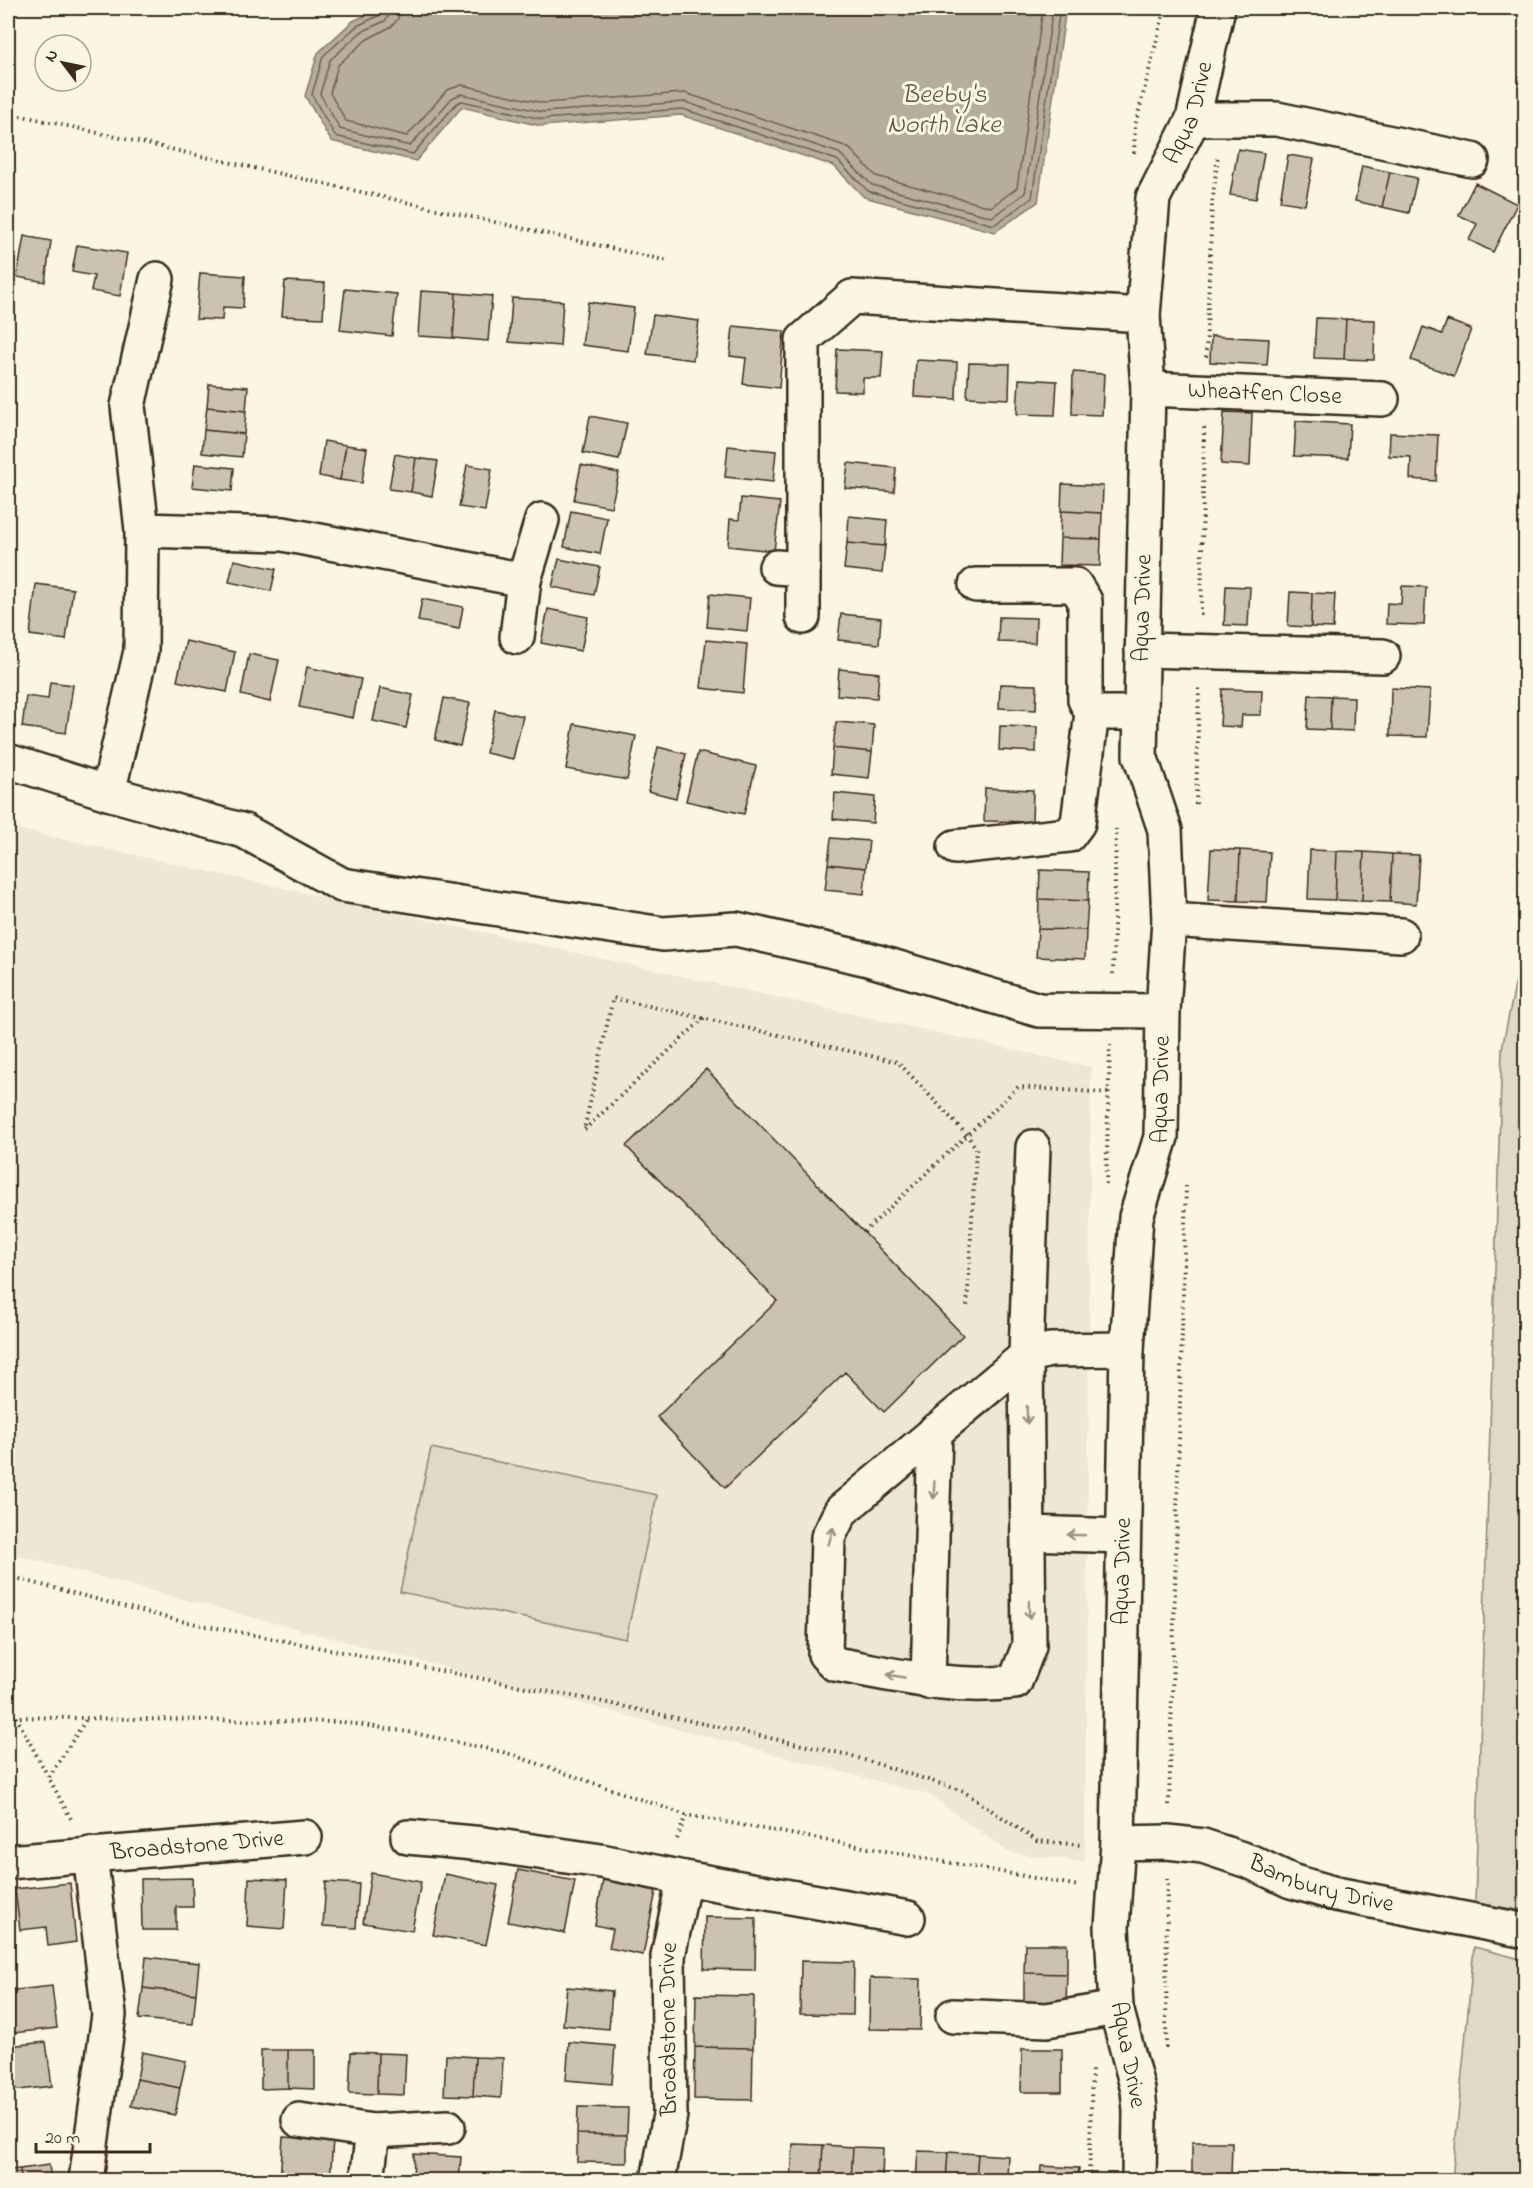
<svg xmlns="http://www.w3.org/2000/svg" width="1533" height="2188" font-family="'Indie Flower',sans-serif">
	<rect width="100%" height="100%" fill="#fcf5e5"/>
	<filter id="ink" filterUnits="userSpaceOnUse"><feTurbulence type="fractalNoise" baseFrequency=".0167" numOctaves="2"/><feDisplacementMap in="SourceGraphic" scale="12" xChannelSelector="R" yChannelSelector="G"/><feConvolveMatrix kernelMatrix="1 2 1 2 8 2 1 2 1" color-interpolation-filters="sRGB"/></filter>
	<g filter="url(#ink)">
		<!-- built -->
		<path fill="#eee6d6" d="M 8,827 L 1091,1067 L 1085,1862 L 1008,1852 L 930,1795 L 8,1553 Z"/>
		<!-- green -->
		<path fill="#e0d8c8" stroke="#8e8173" stroke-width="1.5" d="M 1525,938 L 1526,1911 L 1525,1911 L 1475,1903 L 1502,1048 Z
			M 431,1448 L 657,1495 L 626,1639 L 400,1592 Z
			M 1474,1947 L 1525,1960 L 1525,2180 L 1452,2180 Z"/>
		<!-- water -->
		<path fill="#b7ad9e" stroke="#85796b" stroke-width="1.5" d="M 382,8 L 1066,8 L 1038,202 L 995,232 L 864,197 L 834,166 L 681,115 L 541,126 L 462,107 L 416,161 L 331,141 L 305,96 L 318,53 L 353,21 Z"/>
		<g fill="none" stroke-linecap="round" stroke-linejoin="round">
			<!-- shore -->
			<path stroke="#6d5e51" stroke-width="1.5" d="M 383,8 L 380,15 L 357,26 L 323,56 L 312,95 L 335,136 L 413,154 L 457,103 L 462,101 L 542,119 L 683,109 L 837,160 L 868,191 L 994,225 L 1032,198 L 1060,8
				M 391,8 L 389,15 L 385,21 L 361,32 L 330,60 L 320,94 L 340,129 L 410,146 L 452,98 L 461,94 L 543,112 L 685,102 L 839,153 L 872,185 L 992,217 L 1025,193 L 1053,8
				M 400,8 L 398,19 L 392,26 L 366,40 L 338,65 L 330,93 L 346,121 L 407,136 L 447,90 L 462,85 L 543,103 L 685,93 L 842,145 L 850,149 L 876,176 L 991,207 L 1017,188 L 1043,8"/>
		</g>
		<!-- building -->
		<path fill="#ccc2b3" stroke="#3b2a1e" stroke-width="1.5" d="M 1238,149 L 1264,153 L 1256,199 L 1230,195 Z
			M 1288,155 L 1314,159 L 1305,205 L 1280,201 Z
			M 1362,166 L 1390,172 L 1382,207 L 1355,201 Z
			M 1390,172 L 1417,178 L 1409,213 L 1382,207 Z
			M 1475,183 L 1517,204 L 1493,252 L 1469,240 L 1477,224 L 1459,215 Z
			M 24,236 L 51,241 L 45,282 L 17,277 Z
			M 77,245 L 127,253 L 120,296 L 91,291 L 94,276 L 72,272 Z
			M 200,273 L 245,276 L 243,308 L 223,307 L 222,320 L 196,319 Z
			M 285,281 L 325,283 L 323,318 L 282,316 Z
			M 345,289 L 397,294 L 392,336 L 340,330 Z
			M 421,291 L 456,293 L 453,338 L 418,336 Z
			M 456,293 L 492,296 L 488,341 L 453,338 Z
			M 512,298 L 563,301 L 560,346 L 509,342 Z
			M 588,302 L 634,308 L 628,351 L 582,345 Z
			M 653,315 L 699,321 L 693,360 L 647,354 Z
			M 1316,318 L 1346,319 L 1344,359 L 1314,358 Z
			M 1346,319 L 1375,320 L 1374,360 L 1344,359 Z
			M 1447,320 L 1471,329 L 1454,376 L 1411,360 L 1423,327 L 1442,334 Z
			M 733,326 L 784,331 L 779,388 L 743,384 L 746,358 L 730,356 Z
			M 1211,336 L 1269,339 L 1267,365 L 1210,362 Z
			M 837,349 L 883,351 L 881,378 L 863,378 L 863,392 L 835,391 Z
			M 916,360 L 957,362 L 956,399 L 914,397 Z
			M 969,363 L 1010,364 L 1009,399 L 967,397 Z
			M 1073,372 L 1104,374 L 1102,415 L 1072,414 Z
			M 1019,379 L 1057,381 L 1055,415 L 1017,414 Z
			M 209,384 L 248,387 L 246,411 L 207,407 Z
			M 207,407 L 246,411 L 244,434 L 204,430 Z
			M 1224,412 L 1252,413 L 1250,466 L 1221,464 Z
			M 590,416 L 627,423 L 619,460 L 583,453 Z
			M 1296,421 L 1350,424 L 1348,458 L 1294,456 Z
			M 204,430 L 244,434 L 242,457 L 202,453 Z
			M 1390,433 L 1438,435 L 1436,481 L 1410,479 L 1411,457 L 1389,456 Z
			M 324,441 L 346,445 L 340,480 L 319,476 Z
			M 346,445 L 367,448 L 362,483 L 340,480 Z
			M 728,446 L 776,451 L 773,482 L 725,477 Z
			M 395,454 L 416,458 L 411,492 L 389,489 Z
			M 416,458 L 438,461 L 432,496 L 411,492 Z
			M 848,463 L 896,468 L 894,492 L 845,488 Z
			M 195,464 L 234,468 L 232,491 L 192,487 Z
			M 467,465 L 492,469 L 485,511 L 459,507 Z
			M 581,465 L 619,473 L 611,507 L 574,500 Z
			M 1062,484 L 1103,486 L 1102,513 L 1061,511 Z
			M 741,498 L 780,502 L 774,551 L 728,546 L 730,519 L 739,520 Z
			M 571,511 L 607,518 L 600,554 L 564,547 Z
			M 1061,511 L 1102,513 L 1101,539 L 1060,538 Z
			M 849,516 L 887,520 L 885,546 L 847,543 Z
			M 1060,538 L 1101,539 L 1100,566 L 1059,565 Z
			M 847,543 L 885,546 L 882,573 L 844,569 Z
			M 559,559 L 600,567 L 594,595 L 552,587 Z
			M 234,560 L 276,569 L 271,591 L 229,582 Z
			M 36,584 L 73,589 L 66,640 L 30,635 Z
			M 1226,586 L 1250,587 L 1248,626 L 1224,625 Z
			M 1402,586 L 1426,587 L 1424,625 L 1386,624 L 1387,603 L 1401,604 Z
			M 1290,592 L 1312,593 L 1311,627 L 1288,626 Z
			M 1312,593 L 1335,594 L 1333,628 L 1311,627 Z
			M 710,594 L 750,598 L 747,631 L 707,627 Z
			M 422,599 L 463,607 L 459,629 L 418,621 Z
			M 548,609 L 588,617 L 581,651 L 541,643 Z
			M 841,614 L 881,618 L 879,644 L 838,640 Z
			M 999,617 L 1036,618 L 1035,643 L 998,642 Z
			M 706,640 L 747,644 L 743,693 L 701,688 Z
			M 186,641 L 235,652 L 227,692 L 177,681 Z
			M 249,654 L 279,660 L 270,702 L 241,695 Z
			M 307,667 L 361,679 L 353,718 L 299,707 Z
			M 839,669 L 879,673 L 877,698 L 837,695 Z
			M 50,682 L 73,685 L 66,733 L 22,727 L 26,696 L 48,699 Z
			M 1000,684 L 1037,685 L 1036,710 L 999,708 Z
			M 380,688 L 413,695 L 406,728 L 373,721 Z
			M 1391,688 L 1430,690 L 1427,737 L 1390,736 Z
			M 1222,689 L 1262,690 L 1261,715 L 1242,715 L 1241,727 L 1220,726 Z
			M 1309,695 L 1331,696 L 1330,730 L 1307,729 Z
			M 1331,696 L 1354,697 L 1353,731 L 1330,730 Z
			M 444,698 L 470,703 L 460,746 L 435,740 Z
			M 495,710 L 523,716 L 513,759 L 486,753 Z
			M 836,722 L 874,725 L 872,752 L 833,748 Z
			M 574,724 L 636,736 L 627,780 L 566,769 Z
			M 1000,726 L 1037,727 L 1036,752 L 999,750 Z
			M 658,747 L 686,754 L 676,798 L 648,791 Z
			M 833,748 L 872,752 L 869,778 L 831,774 Z
			M 698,752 L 756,766 L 744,814 L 686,801 Z
			M 985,788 L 1033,790 L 1032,822 L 984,821 Z
			M 835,793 L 875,797 L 873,823 L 833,819 Z
			M 831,838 L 869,841 L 866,868 L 828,864 Z
			M 1211,849 L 1240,850 L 1238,901 L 1208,900 Z
			M 1240,850 L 1270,852 L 1267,902 L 1238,901 Z
			M 1310,850 L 1337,851 L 1335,900 L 1308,899 Z
			M 1337,851 L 1364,852 L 1362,901 L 1335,900 Z
			M 1364,852 L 1392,854 L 1390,902 L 1362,901 Z
			M 1392,854 L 1419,855 L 1416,904 L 1390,902 Z
			M 828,864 L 866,868 L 864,894 L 825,890 Z
			M 1040,870 L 1089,872 L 1088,901 L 1039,899 Z
			M 1039,899 L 1088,901 L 1086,930 L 1038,929 Z
			M 1038,929 L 1086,930 L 1085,959 L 1036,957 Z
			M 706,1069 L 963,1335 L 884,1412 L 845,1372 L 725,1488 L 657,1417 L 777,1301 L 626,1146 Z
			M 518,1870 L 575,1881 L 565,1933 L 508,1922 Z
			M 371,1873 L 421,1882 L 412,1931 L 363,1923 Z
			M 445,1874 L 498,1885 L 486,1945 L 433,1935 Z
			M 192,1878 L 193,1907 L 176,1907 L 176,1930 L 142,1930 L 141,1879 Z
			M 249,1878 L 287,1880 L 284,1929 L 247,1926 Z
			M 603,1880 L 656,1891 L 643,1955 L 609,1948 L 613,1929 L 595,1925 Z
			M 326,1882 L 359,1884 L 356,1928 L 323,1926 Z
			M 70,1883 L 76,1942 L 48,1946 L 46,1927 L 20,1930 L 15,1889 Z
			M 705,1917 L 756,1918 L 755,1970 L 704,1969 Z
			M 1025,1944 L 1067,1944 L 1067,1974 L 1024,1973 Z
			M 146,1957 L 199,1963 L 196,1994 L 143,1988 Z
			M 801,1961 L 854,1962 L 853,2015 L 800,2014 Z
			M 1024,1973 L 1067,1974 L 1066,2003 L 1024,2002 Z
			M 870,1978 L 921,1979 L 920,2030 L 869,2029 Z
			M 52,1986 L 57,2028 L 13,2033 L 8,1991 Z
			M 567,1987 L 612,1991 L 609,2029 L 563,2025 Z
			M 143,1988 L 196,1994 L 193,2024 L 139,2019 Z
			M 696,1995 L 754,1996 L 753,2048 L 695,2047 Z
			M 46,2042 L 52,2086 L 11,2091 L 8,2046 Z
			M 569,2042 L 615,2046 L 612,2084 L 566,2080 Z
			M 695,2047 L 753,2048 L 752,2100 L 694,2099 Z
			M 1022,2049 L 1062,2049 L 1062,2092 L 1021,2092 Z
			M 261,2050 L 288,2050 L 288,2088 L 261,2089 Z
			M 288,2050 L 315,2050 L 315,2089 L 288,2088 Z
			M 142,2052 L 186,2061 L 180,2088 L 137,2079 Z
			M 351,2052 L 378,2053 L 377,2094 L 349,2093 Z
			M 378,2053 L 406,2054 L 404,2095 L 377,2094 Z
			M 446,2055 L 475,2057 L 473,2096 L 444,2095 Z
			M 475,2057 L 503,2058 L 501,2098 L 473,2096 Z
			M 137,2079 L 180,2088 L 175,2115 L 131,2106 Z
			M 578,2107 L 628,2108 L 627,2135 L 577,2134 Z
			M 577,2134 L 627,2135 L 627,2163 L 577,2162 Z
			M 283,2137 L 333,2140 L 330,2180 L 280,2180 Z
			M 1192,2142 L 1232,2142 L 1231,2180 L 1192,2180 Z
			M 793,2144 L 823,2145 L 821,2180 L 791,2180 Z
			M 823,2145 L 853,2147 L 851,2180 L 821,2180 Z
			M 853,2147 L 883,2148 L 882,2180 L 851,2180 Z
			M 918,2151 L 948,2152 L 946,2180 L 916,2180 Z
			M 948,2152 L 978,2154 L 976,2180 L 946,2180 Z
			M 414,2154 L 461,2157 L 459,2180 L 413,2180 Z
			M 978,2154 L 1008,2156 L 1007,2180 L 976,2180 Z
			M 49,2165 L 51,2180 L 21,2180 L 20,2169 Z
			M 1041,2166 L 1079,2168 L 1078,2180 L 1040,2180 Z
			M 20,2169 L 21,2180 L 8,2180 L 8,2170 Z
			M 1335,2172 L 1361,2174 L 1361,2180 L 1334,2180 Z
			M 1361,2174 L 1387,2175 L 1387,2180 L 1361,2180 Z
			M 1387,2175 L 1414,2177 L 1414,2180 L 1387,2180 Z"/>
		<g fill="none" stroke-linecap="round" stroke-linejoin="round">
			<defs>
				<g id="minor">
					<path d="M 1193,119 L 1277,119 L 1472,160"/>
					<path id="s1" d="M 1148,389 L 1382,399"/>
					<path d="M 142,530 L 283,534 L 524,580"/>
					<path d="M 776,567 L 803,569"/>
					<path d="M 976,585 L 1075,585 L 1085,601 L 1085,700 L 1092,713 L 1141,713"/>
					<path d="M 803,617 L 803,340 L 852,297 L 1143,315"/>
					<path d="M 517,637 L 524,580 L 542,520"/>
					<path d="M 1142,650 L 1383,656"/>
					<path d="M 8,761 L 108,793 L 244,831 L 342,885 L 663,934 L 736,929 L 868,959 L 1039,1010 L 1163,1011"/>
					<path d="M 108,793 L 141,651 L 142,530 L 128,406 L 157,279"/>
					<path d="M 955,847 L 1069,835 L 1078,823 L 1092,713"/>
					<path d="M 1169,920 L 1401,935"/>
					<path d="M 1033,1147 L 1026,1356 L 1029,1646 L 1015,1682 C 954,1690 894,1675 835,1664 L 825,1654 L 828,1537 L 841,1511 L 1026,1356 L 1050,1350 L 1127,1349"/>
					<path d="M 1028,1533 L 1123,1536"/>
					<path d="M 928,1682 L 935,1431"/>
					<path d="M 408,1837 L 484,1844 L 601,1861 L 684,1878 L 908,1918"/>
					<path id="s2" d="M 1118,1843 L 1168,1842 L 1203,1846 L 1251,1862 L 1291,1881 L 1336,1894 L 1526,1931"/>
					<path id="s3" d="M 8,1862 L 305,1837"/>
					<path d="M 953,2016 L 1047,2020 L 1116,2008"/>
					<path d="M 299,2120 L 373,2131 L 448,2127"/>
					<path d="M 86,2180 L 109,2015 L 90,1854"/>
					<path d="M 367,2180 L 373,2131"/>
					<path id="s4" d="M 658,2180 L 670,2115 L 668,1956 L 684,1878"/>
					<path id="s5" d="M 1139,2180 L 1140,2110 L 1138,2090 L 1116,2008 L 1112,1927 L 1118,1843 L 1127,1349 L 1136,1217 L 1161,1137 L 1163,1011 L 1169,920 L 1165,830 L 1140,756 L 1148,389 L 1143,315 L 1153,198 L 1193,119 L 1218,8"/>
				</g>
			</defs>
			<!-- minor casing -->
			<use href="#minor" stroke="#3b2a1e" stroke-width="38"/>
			<!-- path -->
			<path stroke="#3b2a1e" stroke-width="4" stroke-dasharray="1.5 4.5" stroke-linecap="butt" d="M 8,117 L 23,116 L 668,261
				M 1134,153 L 1135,126 L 1165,8
				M 1206,357 L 1212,205 L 1218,155
				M 1201,615 L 1204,427
				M 1196,804 L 1199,688
				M 1113,974 L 1116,829
				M 704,1018 L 584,1130 L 613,998 L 898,1062 L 967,1135 L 976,1148 L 967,1307
				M 1106,1184 L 1110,1045
				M 864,1232 L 1018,1087 L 1109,1093
				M 8,1576 L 176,1620 L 598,1701 L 849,1755 L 963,1791 L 1037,1841 L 1082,1845
				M 8,1717 L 343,1722 L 409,1732 L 507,1753 L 686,1815 L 1079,1886
				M 16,1717 L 71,1819
				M 49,1777 L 87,1718
				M 1169,1805 L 1186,1186
				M 677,1839 L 686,1815
				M 1166,2048 L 1167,1879
				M 1089,2180 L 1092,2067"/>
			<!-- minor -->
			<use href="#minor" stroke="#fcf5e5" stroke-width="33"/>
		</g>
		<!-- one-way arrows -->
		<defs><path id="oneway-shaft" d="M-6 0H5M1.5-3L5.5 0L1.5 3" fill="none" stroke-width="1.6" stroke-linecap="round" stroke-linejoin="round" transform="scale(1.5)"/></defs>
		<g stroke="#9c9082">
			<use href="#oneway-shaft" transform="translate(1027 1415) rotate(89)"/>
			<use href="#oneway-shaft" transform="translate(934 1490) rotate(92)"/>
			<use href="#oneway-shaft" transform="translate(1076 1535) rotate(-178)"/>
			<use href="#oneway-shaft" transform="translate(831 1536) rotate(-74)"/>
			<use href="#oneway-shaft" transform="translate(1029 1610) rotate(89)"/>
			<use href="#oneway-shaft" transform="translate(896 1676) rotate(-170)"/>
		</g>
	</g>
	<g text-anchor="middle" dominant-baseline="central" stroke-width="6" stroke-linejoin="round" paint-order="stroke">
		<!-- street labels -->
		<g font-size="24" fill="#3b2a1e" stroke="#fcf5e5">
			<text stroke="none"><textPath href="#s5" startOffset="2088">Aqua Drive</textPath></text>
			<text stroke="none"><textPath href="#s1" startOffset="117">Wheatfen Close</textPath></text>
			<text stroke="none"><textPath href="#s5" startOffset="1584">Aqua Drive</textPath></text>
			<text stroke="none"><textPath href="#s5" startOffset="1098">Aqua Drive</textPath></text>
			<text stroke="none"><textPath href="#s5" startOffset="612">Aqua Drive</textPath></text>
			<text stroke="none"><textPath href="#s3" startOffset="190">Broadstone Drive</textPath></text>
			<text stroke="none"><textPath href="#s2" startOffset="210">Bambury Drive</textPath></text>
			<text stroke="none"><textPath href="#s4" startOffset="152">Broadstone Drive</textPath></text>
			<text transform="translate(1127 2055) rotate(79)">Aqua Drive</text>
		</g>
		<!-- water labels -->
		<g font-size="26" font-style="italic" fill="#605144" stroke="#fcf5e5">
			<text x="944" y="96">Beeby's<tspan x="944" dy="30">North Lake</tspan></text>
		</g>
	</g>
	<!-- margin -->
	<rect width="1533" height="2188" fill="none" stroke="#fcf5e5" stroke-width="30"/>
	<rect x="15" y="15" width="1503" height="2158" fill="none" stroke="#3b2a1e" stroke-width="2" filter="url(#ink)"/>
	<!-- north arrow -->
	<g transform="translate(63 63) rotate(302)"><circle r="28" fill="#fcf5e5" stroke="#afa495" stroke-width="1.5"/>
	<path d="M0-4.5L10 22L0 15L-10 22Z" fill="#3b2a1e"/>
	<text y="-9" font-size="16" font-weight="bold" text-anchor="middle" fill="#3b2a1e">N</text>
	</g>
	<!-- scale -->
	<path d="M36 2143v9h114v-9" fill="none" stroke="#3b2a1e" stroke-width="3"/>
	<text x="45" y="2143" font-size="18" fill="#3b2a1e" stroke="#fcf5e5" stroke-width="4.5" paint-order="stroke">20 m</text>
</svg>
